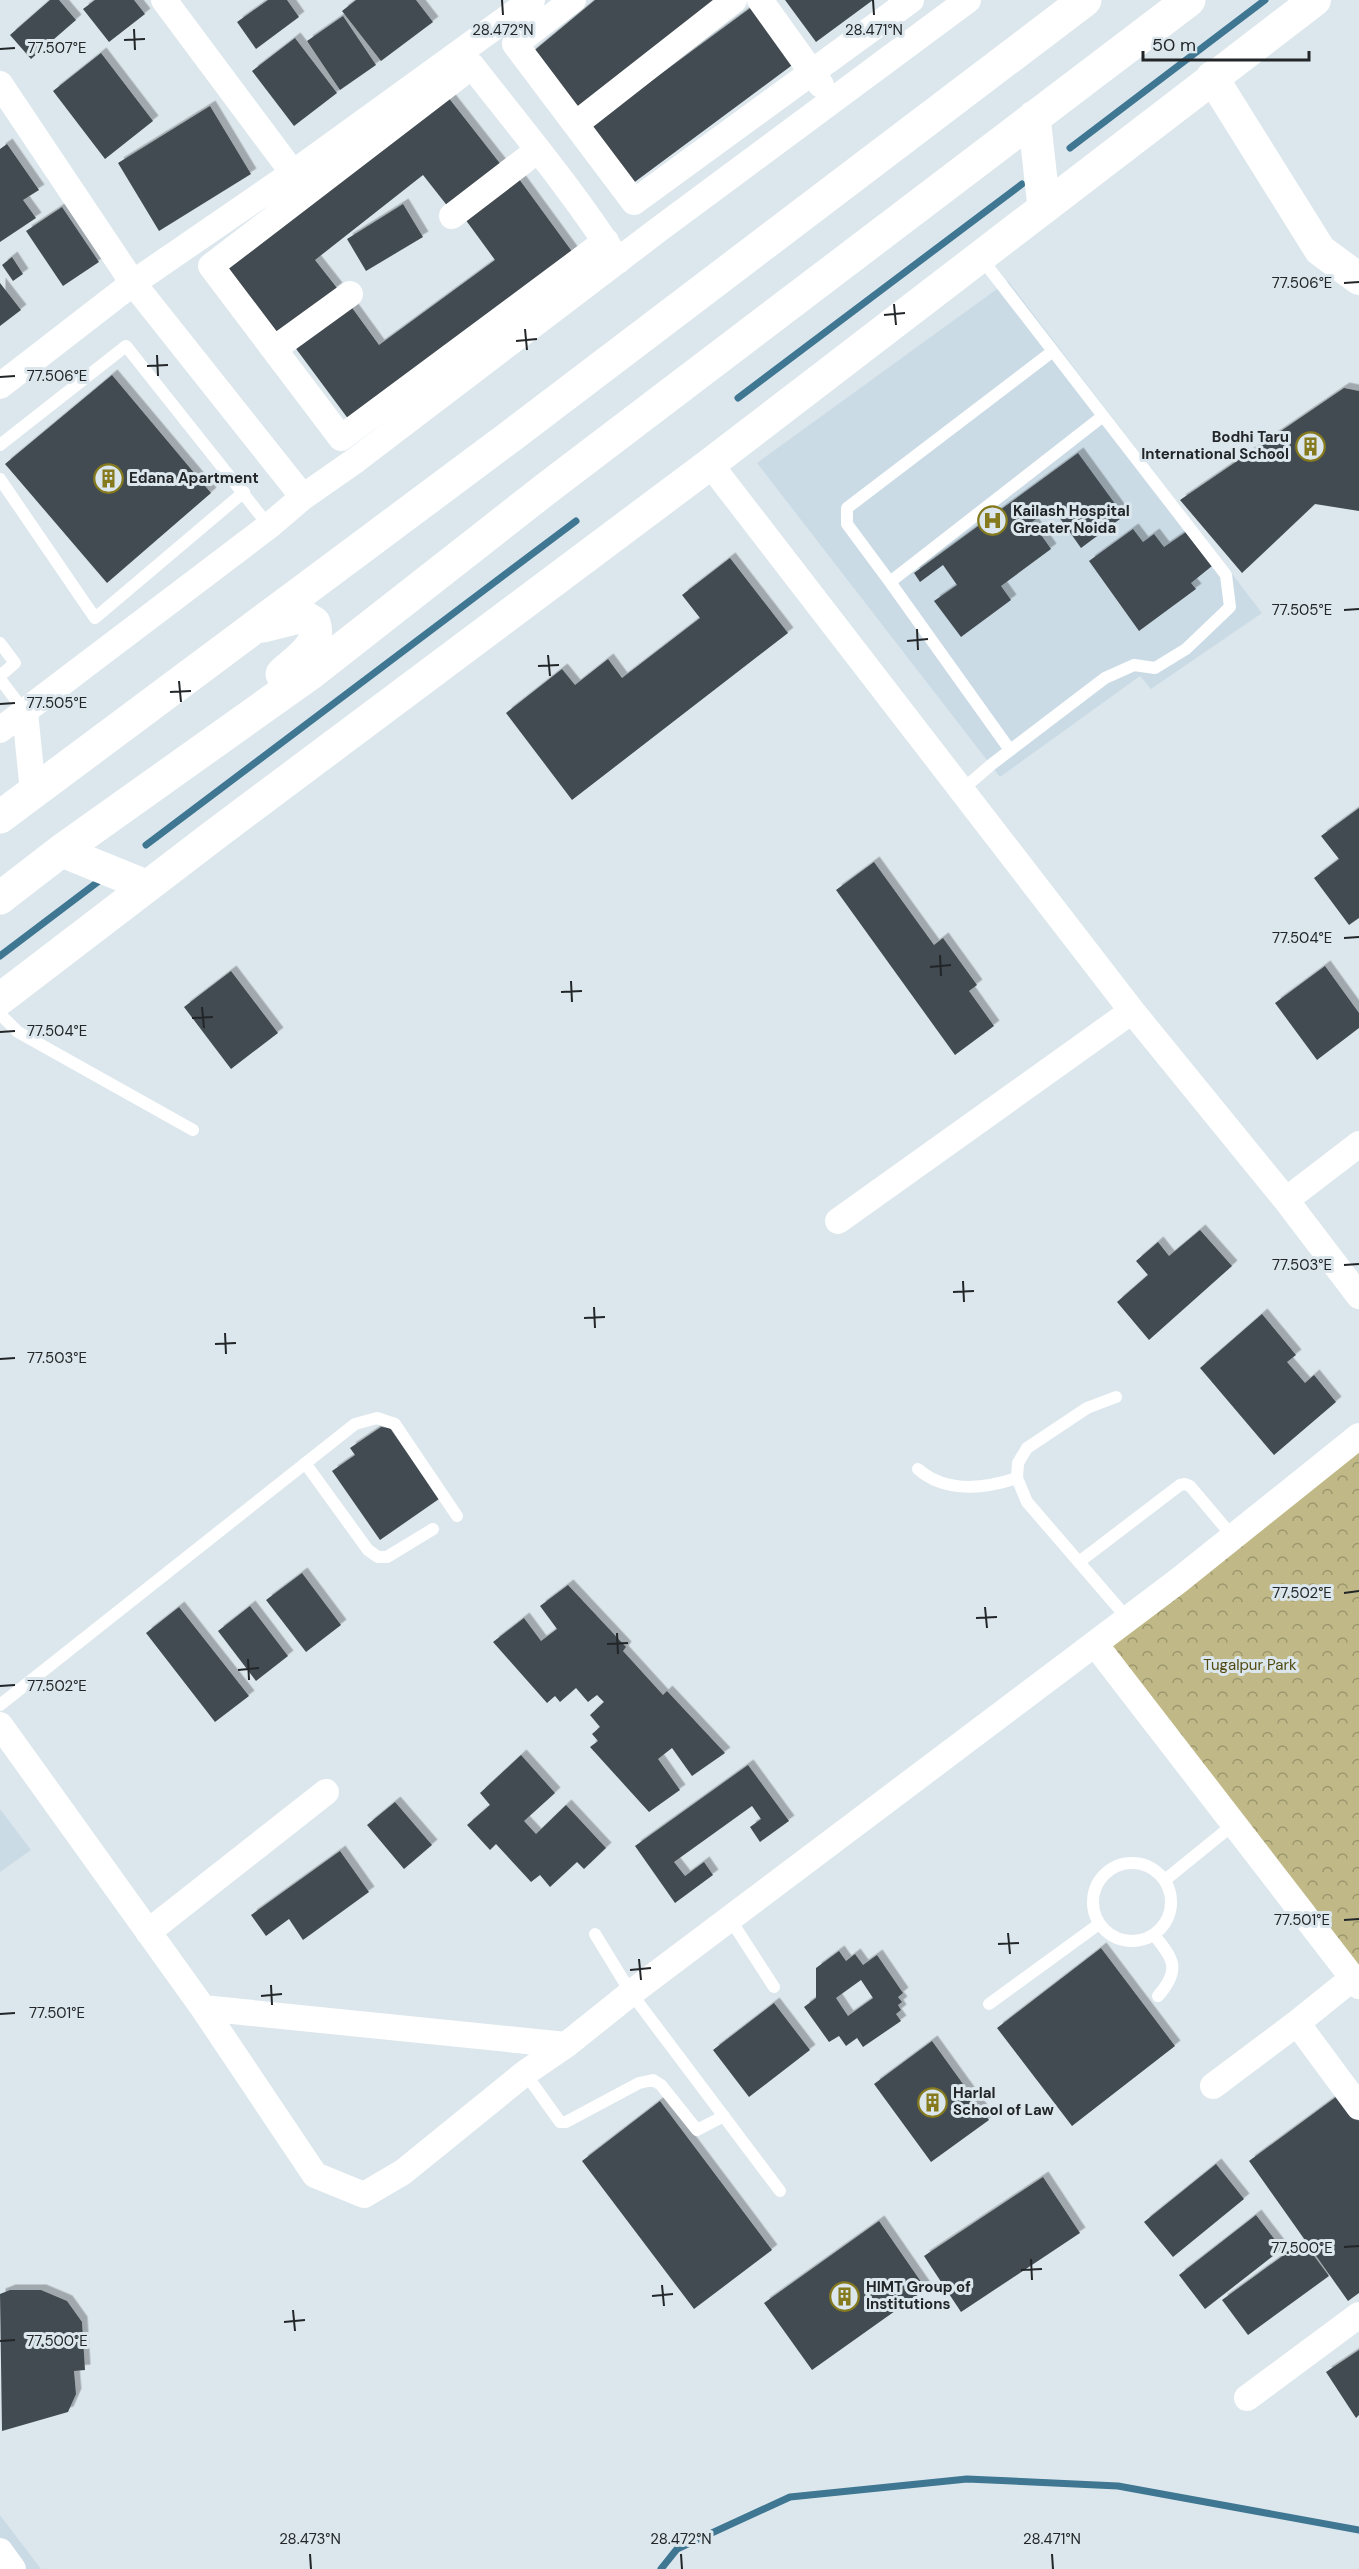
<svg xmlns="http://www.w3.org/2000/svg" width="1359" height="2569" font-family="'DM Sans',sans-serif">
	<defs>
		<pattern id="forest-crowns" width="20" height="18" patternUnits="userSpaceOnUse" patternTransform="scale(1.5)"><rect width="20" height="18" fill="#c0b987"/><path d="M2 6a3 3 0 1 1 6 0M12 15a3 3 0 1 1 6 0" fill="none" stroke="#9c966e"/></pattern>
		<filter id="shadow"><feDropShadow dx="5.5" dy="-5.5" stdDeviation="0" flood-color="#0004"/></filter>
	</defs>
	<rect width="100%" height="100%" fill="#dce7ed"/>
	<!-- built -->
	<path fill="#cadbe6" d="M 1008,281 L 1262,613 L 1151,689 L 1140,676 L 1000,777 L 757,463 Z
		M 0,1809 L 31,1850 L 0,1872 Z
		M 0,2515 L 41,2569 L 0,2569 Z"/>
	<!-- forest -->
	<path fill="url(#forest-crowns)" d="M 1359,1436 L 1359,1986 L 1095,1644 Z"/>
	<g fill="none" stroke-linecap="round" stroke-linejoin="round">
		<!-- stream -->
		<path stroke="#3f7692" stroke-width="7" d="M 1070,148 L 1265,0
			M 738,398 L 1022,184
			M 146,845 L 576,521
			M 0,956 L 103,878
			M 661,2569 L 677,2549 L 790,2497 L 967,2479 L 1118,2486 L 1359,2530"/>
	</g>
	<!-- building -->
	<path fill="#434c51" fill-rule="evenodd" filter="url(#shadow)" d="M 50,0 L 59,0 L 76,20 L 31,59 L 10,35 Z
		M 95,0 L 134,0 L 145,14 L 109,42 L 83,9 Z
		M 268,0 L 287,0 L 299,17 L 256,49 L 237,22 Z
		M 356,0 L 416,0 L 433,22 L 381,61 L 342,11 Z
		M 595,0 L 716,0 L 580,114 L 530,54 Z
		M 785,0 L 873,0 L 816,42 Z
		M 753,6 L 795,63 L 628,187 L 586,129 Z
		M 343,16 L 376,65 L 340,90 L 307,41 Z
		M 295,38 L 337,93 L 294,126 L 252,71 Z
		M 101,53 L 153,121 L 105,159 L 53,91 Z
		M 444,92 L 502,166 L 449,208 L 423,175 L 315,260 L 337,288 L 277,335 L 224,267 Z
		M 210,106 L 251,174 L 159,231 L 118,163 Z
		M 7,144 L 39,190 L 23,200 L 36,218 L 0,242 L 0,149 Z
		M 519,179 L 576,257 L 352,424 L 294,346 L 350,305 L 379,345 L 495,260 L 465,219 Z
		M 403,204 L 423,237 L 366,271 L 347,239 Z
		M 62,207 L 99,262 L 63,286 L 26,231 Z
		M 12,257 L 23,274 L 13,281 L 2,265 Z
		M 0,283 L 21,310 L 0,326 Z
		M 112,375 L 211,493 L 107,583 L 5,464 Z
		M 1344,388 L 1359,391 L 1359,511 L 1315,504 L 1242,573 L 1180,500 Z
		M 1078,453 L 1124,516 L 1081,548 L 1052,507 L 1032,522 L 1051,549 L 1001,586 L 1011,600 L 961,637 L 934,601 L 957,585 L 943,565 L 920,582 L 914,573 Z
		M 1133,529 L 1143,542 L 1154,534 L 1164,547 L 1186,532 L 1212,566 L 1191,583 L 1196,589 L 1139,631 L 1089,561 Z
		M 730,558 L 788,633 L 572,800 L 506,713 L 562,669 L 575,685 L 608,659 L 622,678 L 700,618 L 682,595 Z
		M 1359,808 L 1359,918 L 1349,925 L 1314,878 L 1339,859 L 1321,836 Z
		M 874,862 L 934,945 L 943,938 L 977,985 L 969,991 L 994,1026 L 955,1055 L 836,890 Z
		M 1325,966 L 1359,1013 L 1359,1028 L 1317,1060 L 1275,1003 Z
		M 231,971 L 278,1033 L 231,1069 L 184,1007 Z
		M 1200,1230 L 1232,1266 L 1149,1340 L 1117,1302 L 1148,1275 L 1136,1261 L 1158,1242 L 1169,1256 Z
		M 1262,1314 L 1296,1355 L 1287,1362 L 1305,1383 L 1314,1375 L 1336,1402 L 1274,1455 L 1200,1368 Z
		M 381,1427 L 390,1428 L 439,1499 L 380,1540 L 332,1471 L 355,1455 L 350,1448 Z
		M 302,1573 L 341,1625 L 306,1652 L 266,1600 Z
		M 568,1585 L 626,1647 L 623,1651 L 663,1695 L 667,1691 L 725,1753 L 692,1776 L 672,1748 L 658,1759 L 680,1790 L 649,1812 L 590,1747 L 598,1741 L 592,1734 L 600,1727 L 590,1715 L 604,1702 L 597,1695 L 588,1702 L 576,1688 L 560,1702 L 555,1696 L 547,1703 L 493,1642 L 524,1618 L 541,1641 L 557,1629 L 540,1606 Z
		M 250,1606 L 288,1656 L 256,1681 L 218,1631 Z
		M 179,1607 L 249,1696 L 215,1722 L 146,1633 Z
		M 521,1755 L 555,1793 L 524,1821 L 536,1834 L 566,1805 L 606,1848 L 584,1869 L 577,1862 L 550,1887 L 540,1875 L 531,1882 L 496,1844 L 490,1850 L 467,1825 L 490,1805 L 480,1793 Z
		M 748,1765 L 789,1821 L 760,1842 L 750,1827 L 761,1819 L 752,1806 L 674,1862 L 685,1876 L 704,1862 L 713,1875 L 675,1903 L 635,1846 Z
		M 395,1802 L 432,1845 L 404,1869 L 367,1825 Z
		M 340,1851 L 369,1892 L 303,1940 L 289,1919 L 266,1936 L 251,1915 Z
		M 1101,1948 L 1175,2046 L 1072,2126 L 997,2028 Z
		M 839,1951 L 846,1961 L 855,1954 L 863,1965 L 877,1955 L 903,1993 L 898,1997 L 902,2002 L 898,2005 L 901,2010 L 896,2014 L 901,2021 L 863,2047 L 857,2038 L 846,2046 L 839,2036 L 829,2042 L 804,2007 L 816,1998 L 816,1968 ZM 861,1980 L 873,1998 L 848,2016 L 836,1998 Z
		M 774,2003 L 810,2050 L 749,2097 L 713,2050 Z
		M 932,2041 L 989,2120 L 931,2162 L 874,2084 Z
		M 1340,2094 L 1359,2121 L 1359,2293 L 1348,2301 L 1249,2161 Z
		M 660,2101 L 772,2250 L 694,2309 L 582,2161 Z
		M 1216,2164 L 1244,2199 L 1173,2257 L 1144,2222 Z
		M 1043,2177 L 1080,2233 L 961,2312 L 924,2256 Z
		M 1256,2215 L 1282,2249 L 1205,2309 L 1179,2275 Z
		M 879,2221 L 926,2289 L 812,2370 L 764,2303 Z
		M 1303,2241 L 1329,2276 L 1248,2335 L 1222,2300 Z
		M 10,2290 L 41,2290 L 67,2301 L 82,2322 L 85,2370 L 74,2371 L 76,2394 L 68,2412 L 2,2431 L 0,2294 Z
		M 1359,2350 L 1359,2415 L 1356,2418 L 1326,2372 Z"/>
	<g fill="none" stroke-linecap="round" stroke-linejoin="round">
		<!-- service -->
		<path stroke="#fff" stroke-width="12" d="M 0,445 L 126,346 L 269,526
			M 0,479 L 95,618 L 244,492
			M 890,582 L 847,524 L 847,508 L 1053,351
			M 0,643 L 15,663 L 0,676
			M 0,679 L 25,712
			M 1010,750 L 890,582 L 1103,416
			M 963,789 L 992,764 L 1105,678 L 1134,665 L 1155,668 L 1186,649 L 1230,607 L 1226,575 L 981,258
			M 0,1014 L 18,1032 L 193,1130
			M 1116,1397 L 1087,1408 L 1027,1448 L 1018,1463 L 1017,1478 L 1027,1502 L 1128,1619
			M 305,1463 L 368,1550 L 378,1557 L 387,1557 L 433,1529
			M 918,1469 C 945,1493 984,1489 1017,1478
			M 1079,1562 L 1180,1485 L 1185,1484 L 1190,1486 L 1233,1537
			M 0,1705 L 355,1424 L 377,1418 L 395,1424 L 457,1516
			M1093 1902a39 39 0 1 1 78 0a39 39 0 1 1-78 0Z
			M 1165,1880 L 1234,1824
			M 730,1919 L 774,1987
			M 595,1934 L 631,1993 L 780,2191
			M 1154,1935 C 1174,1959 1181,1970 1158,1996
			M 989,2004 L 1099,1924
			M 525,2073 L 560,2122 L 566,2122 L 639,2083 L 653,2080 L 661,2085 L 697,2130 L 724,2116"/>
		<!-- minor -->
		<path stroke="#fff" stroke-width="26" d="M 164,0 L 293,173
			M 573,0 L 515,44 L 634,202 L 911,0
			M 760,0 L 821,85
			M 0,84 L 133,283 L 303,497
			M 577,123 L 734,0
			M 452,216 L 538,150
			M 606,241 L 341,438 L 211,266 L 472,66 C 522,130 574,192 618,261
			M 274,349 L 350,294
			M 0,386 L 133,283 L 293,173 L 532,0
			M 710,464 L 1132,1011 L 1286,1200 L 1359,1296
			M 25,712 L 33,792
			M 0,730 L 269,526 L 303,497 L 356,460 L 658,230 L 968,0
			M 1286,1200 L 1359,1144
			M 838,1221 L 1132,1011
			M 1095,1644 L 1359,1986
			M 0,1725 L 203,2008 L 315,2175 L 364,2195 L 403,2172 L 525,2073 L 566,2045 L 631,1993 L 1178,1581 L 1359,1436
			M 148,1932 L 326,1792
			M 203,2008 L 566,2045
			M 1297,2023 L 1359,2107
			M 1213,2086 L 1297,2023 L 1353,1978
			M 1247,2398 L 1359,2315
			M 0,2551 L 13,2569"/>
		<!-- tertiary -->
		<path stroke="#fff" stroke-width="32" d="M 1212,77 L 1320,250 L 1359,279
			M 61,851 L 147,886
			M 0,999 L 217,833 L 710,464 L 1315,0"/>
		<!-- secondary -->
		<path stroke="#fff" stroke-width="33" d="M 1034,117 L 1044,207
			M 263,626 L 303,616 L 314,623 C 322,646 298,659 282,674
			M 0,817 L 507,439 L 1085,0
			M 0,898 L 61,851 L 311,673 L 547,488 L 1189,0"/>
	</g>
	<!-- ticks -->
	<path fill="none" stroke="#222628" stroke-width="2" d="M 502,0 L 503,15M 873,0 L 874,15M 134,29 L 135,50M 124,40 L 145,39M 0,49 L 15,48M 1344,283 L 1359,282M 894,304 L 896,325M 884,315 L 905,313M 525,329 L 527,350M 516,341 L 537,339M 157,355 L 158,376M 147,366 L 168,365M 0,377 L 15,376M 1344,610 L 1359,609M 917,629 L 918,650M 907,641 L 928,639M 548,655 L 550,676M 538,666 L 559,665M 179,681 L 181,702M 170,692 L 191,691M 0,704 L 15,703M 1344,938 L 1359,937M 940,955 L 941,976M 930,967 L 951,965M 571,981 L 572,1002M 561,992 L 582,991M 202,1007 L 204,1028M 192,1018 L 213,1017M 0,1032 L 15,1031M 1344,1265 L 1359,1264M 963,1281 L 964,1302M 953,1292 L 974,1291M 594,1307 L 595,1328M 584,1318 L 605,1317M 225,1333 L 226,1354M 215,1344 L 236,1343M 0,1359 L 15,1358M 1344,1593 L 1359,1591M 985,1607 L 987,1628M 976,1618 L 997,1617M 617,1633 L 618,1654M 607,1644 L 628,1643M 248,1659 L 249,1680M 238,1670 L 259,1668M 0,1686 L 15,1685M 1344,1920 L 1359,1919M 1008,1933 L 1010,1954M 998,1944 L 1019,1943M 639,1959 L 641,1980M 630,1970 L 651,1968M 271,1985 L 272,2005M 261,1996 L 282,1994M 0,2014 L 15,2013M 1344,2247 L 1359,2246M 1031,2259 L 1032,2280M 1021,2270 L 1042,2269M 662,2285 L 664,2306M 652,2296 L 673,2294M 293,2310 L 295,2331M 284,2322 L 305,2320M 0,2341 L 15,2340M 310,2554 L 311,2569M 681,2554 L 682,2569M 1052,2554 L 1053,2569"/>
	<!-- icons -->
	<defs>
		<symbol id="building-ring" viewBox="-11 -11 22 22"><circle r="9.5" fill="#dce7ed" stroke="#867a1f" stroke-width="1.5"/><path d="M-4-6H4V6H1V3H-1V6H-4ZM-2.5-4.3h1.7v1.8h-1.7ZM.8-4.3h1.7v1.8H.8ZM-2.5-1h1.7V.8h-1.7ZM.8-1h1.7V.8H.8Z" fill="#867a1f"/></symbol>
		<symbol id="hospital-ring" viewBox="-11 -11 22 22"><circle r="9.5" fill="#dce7ed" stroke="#867a1f" stroke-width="1.5"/><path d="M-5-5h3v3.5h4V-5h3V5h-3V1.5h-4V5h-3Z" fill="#867a1f"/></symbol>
	</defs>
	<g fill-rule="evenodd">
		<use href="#building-ring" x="1294" y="430" width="33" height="33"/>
		<use href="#building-ring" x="92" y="462" width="33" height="33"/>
		<use href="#hospital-ring" x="976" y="504" width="33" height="33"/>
		<use href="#building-ring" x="916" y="2086" width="33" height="33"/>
		<use href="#building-ring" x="828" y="2280" width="33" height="33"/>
	</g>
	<g text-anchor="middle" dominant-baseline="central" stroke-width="6" stroke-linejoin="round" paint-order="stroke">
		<!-- poi labels -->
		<g font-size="15" font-weight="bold" fill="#222628" stroke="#dce7ed" text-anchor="start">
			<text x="1289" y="437" text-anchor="end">Bodhi Taru<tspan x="1289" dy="17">International School</tspan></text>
			<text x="129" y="478">Edana Apartment</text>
			<text x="1013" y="511">Kailash Hospital<tspan x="1013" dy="17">Greater Noida</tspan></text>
			<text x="953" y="2093">Harlal<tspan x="953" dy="17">School of Law</tspan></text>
			<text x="866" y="2287">HIMT Group of<tspan x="866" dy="17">Institutions</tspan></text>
		</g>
		<!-- park labels -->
		<g font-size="15" fill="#51490f" stroke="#dce7ed">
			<text x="1250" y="1665">Tugalpur Park</text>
		</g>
	</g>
	<g font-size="15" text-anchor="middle" fill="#222628" stroke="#dce7ed" stroke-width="6" stroke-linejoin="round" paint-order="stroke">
		<text x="503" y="35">28.472°N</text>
		<text x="874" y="35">28.471°N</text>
		<text x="57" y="53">77.507°E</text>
		<text x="1302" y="288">77.506°E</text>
		<text x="57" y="381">77.506°E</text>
		<text x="1302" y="615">77.505°E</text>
		<text x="57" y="708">77.505°E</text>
		<text x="1302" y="943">77.504°E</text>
		<text x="57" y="1036">77.504°E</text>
		<text x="1302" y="1270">77.503°E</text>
		<text x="57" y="1363">77.503°E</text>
		<text x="1302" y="1598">77.502°E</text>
		<text x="57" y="1691">77.502°E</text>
		<text x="1302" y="1925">77.501°E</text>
		<text x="57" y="2018">77.501°E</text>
		<text x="1302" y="2253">77.500°E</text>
		<text x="57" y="2346">77.500°E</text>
		<text x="310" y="2544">28.473°N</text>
		<text x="681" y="2544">28.472°N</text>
		<text x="1052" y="2544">28.471°N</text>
	</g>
	<!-- scale -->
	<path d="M1143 51v9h166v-9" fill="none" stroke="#222628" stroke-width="3"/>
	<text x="1152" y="51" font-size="18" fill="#222628" stroke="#dce7ed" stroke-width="4.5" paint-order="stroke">50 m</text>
</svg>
